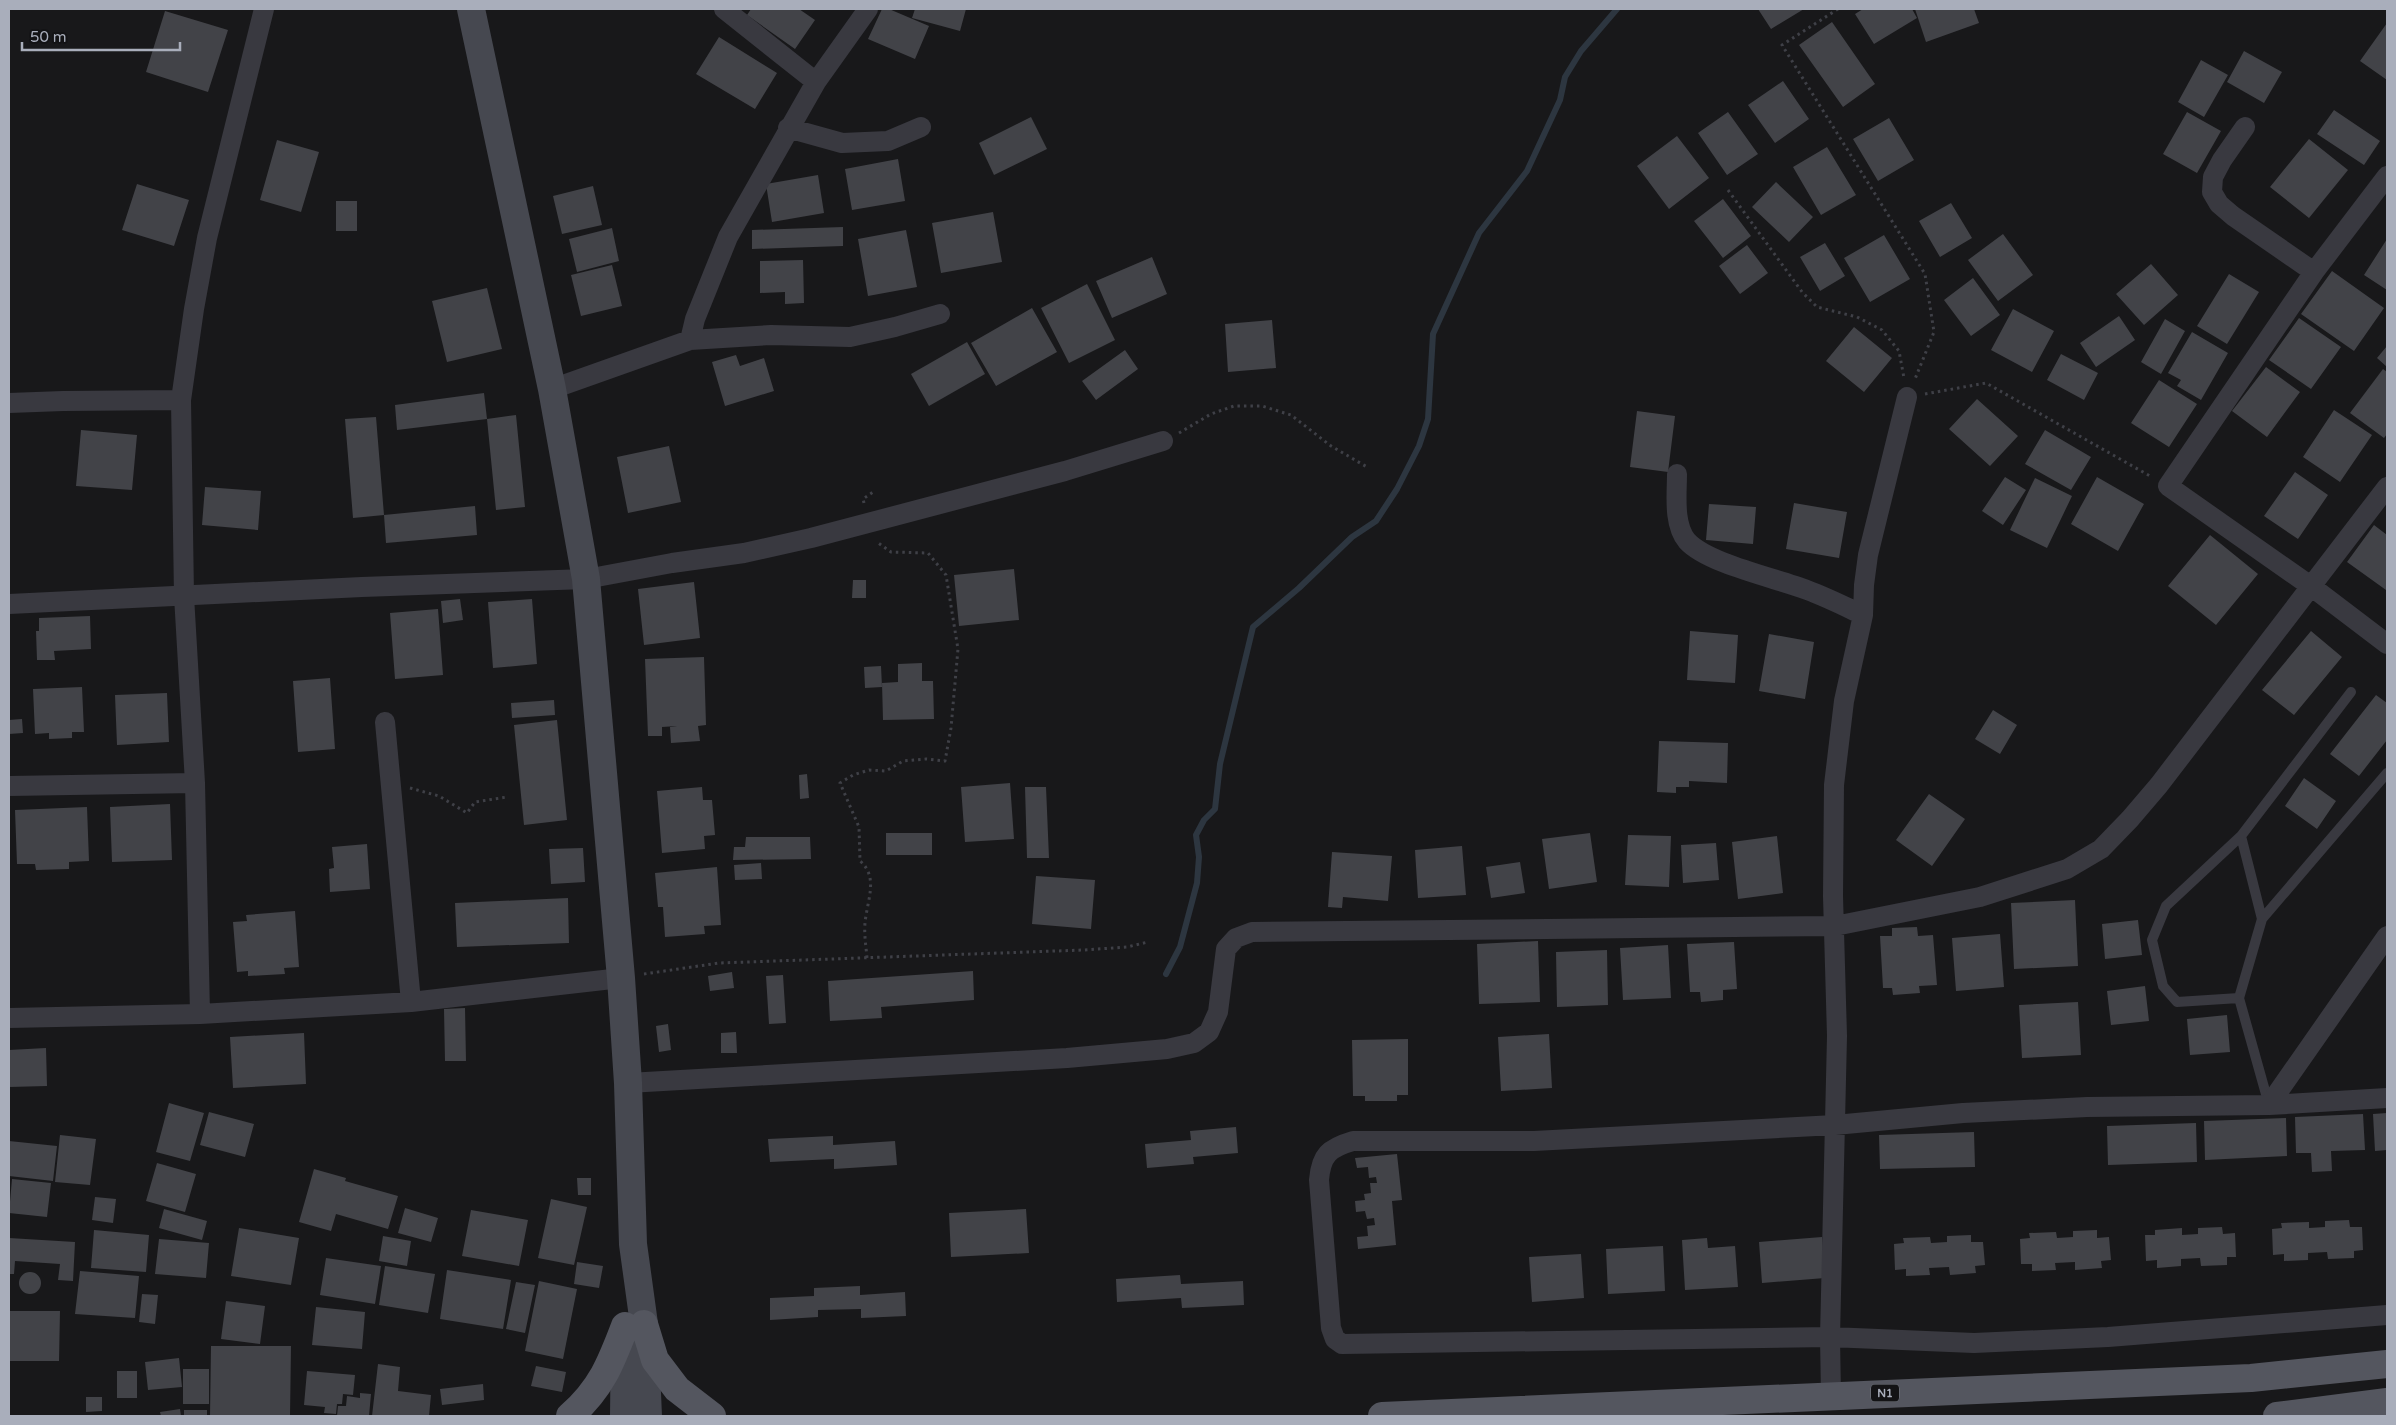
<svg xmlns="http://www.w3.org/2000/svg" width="2396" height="1425" font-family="'Varela Round',sans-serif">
	<rect width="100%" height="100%" fill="#18181a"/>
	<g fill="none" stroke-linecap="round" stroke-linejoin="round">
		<!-- stream -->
		<path stroke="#2d3640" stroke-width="6" d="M 1166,974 L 1180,947 L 1197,883 L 1199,857 L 1196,835 L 1204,820 L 1215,809 L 1220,764 L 1253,627 L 1299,588 L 1352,537 L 1376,521 L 1397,489 L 1419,446 L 1428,419 L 1433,334 L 1479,233 L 1527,171 L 1560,100 L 1565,77 L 1581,51 L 1617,9"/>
	</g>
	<!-- building -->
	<path fill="#424348" d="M 751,9 L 799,9 L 815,20 L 795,49 L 747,15 Z
		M 882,9 L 889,9 L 929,26 L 915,59 L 868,39 Z
		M 915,9 L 966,9 L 960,31 L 912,18 Z
		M 1758,9 L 1804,9 L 1771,29 Z
		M 1863,9 L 1912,9 L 1917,18 L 1874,44 L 1855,14 Z
		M 1915,9 L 1974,9 L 1979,23 L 1926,42 Z
		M 165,11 L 228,30 L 208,92 L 146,72 Z
		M 1832,22 L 1875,84 L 1843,107 L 1799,45 Z
		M 2387,23 L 2387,80 L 2360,61 Z
		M 719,37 L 777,73 L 755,109 L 696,74 Z
		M 2244,51 L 2282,72 L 2264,103 L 2227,82 Z
		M 2201,60 L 2228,75 L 2204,117 L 2178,102 Z
		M 1783,81 L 1809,119 L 1775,143 L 1748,105 Z
		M 2334,110 L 2380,141 L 2364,165 L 2317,134 Z
		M 1728,112 L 1758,154 L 1727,175 L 1698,133 Z
		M 2187,112 L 2221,131 L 2197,173 L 2163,154 Z
		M 1031,117 L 1047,149 L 994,175 L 979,143 Z
		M 1889,118 L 1914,160 L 1878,181 L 1853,139 Z
		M 1677,136 L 1709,178 L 1669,209 L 1637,166 Z
		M 2309,139 L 2348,170 L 2309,218 L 2270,187 Z
		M 277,140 L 319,152 L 301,212 L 260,200 Z
		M 1827,147 L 1856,195 L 1821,215 L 1793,167 Z
		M 898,159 L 905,201 L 852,210 L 845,169 Z
		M 818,175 L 824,213 L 772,222 L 766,184 Z
		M 1776,182 L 1813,217 L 1789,242 L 1752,207 Z
		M 137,184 L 189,200 L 174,246 L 122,230 Z
		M 593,186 L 602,225 L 562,234 L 553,196 Z
		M 1723,199 L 1751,236 L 1723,258 L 1694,221 Z
		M 336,201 L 357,201 L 357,231 L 336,231 Z
		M 1951,203 L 1972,238 L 1940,257 L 1919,221 Z
		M 993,212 L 1002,262 L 941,273 L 932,223 Z
		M 843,227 L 843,246 L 752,249 L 752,230 Z
		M 612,228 L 619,261 L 577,272 L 569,239 Z
		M 906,230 L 917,287 L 868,296 L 858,239 Z
		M 2003,234 L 2033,275 L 1998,301 L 1968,260 Z
		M 1884,235 L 1910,279 L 1870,302 L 1844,258 Z
		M 2387,239 L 2387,290 L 2364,275 Z
		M 1825,243 L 1845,276 L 1820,291 L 1800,257 Z
		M 1747,245 L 1768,273 L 1740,294 L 1719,266 Z
		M 1152,257 L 1167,294 L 1112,318 L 1096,281 Z
		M 803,260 L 804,303 L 785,304 L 785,292 L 760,293 L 760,261 Z
		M 2151,264 L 2178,295 L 2144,325 L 2116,294 Z
		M 612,265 L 622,306 L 581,316 L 571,275 Z
		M 2332,271 L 2384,308 L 2354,351 L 2301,314 Z
		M 2229,274 L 2259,292 L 2227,344 L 2197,326 Z
		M 1973,278 L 2000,315 L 1971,336 L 1944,300 Z
		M 1087,284 L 1115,340 L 1069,363 L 1041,308 Z
		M 487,288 L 502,349 L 447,362 L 432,301 Z
		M 1032,308 L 1057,352 L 996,386 L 971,343 Z
		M 2013,309 L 2054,331 L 2032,372 L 1991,350 Z
		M 2119,316 L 2135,340 L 2096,367 L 2080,343 Z
		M 2299,318 L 2341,347 L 2311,389 L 2269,360 Z
		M 2165,319 L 2185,331 L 2161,374 L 2141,362 Z
		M 1272,320 L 1276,368 L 1228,372 L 1225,324 Z
		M 1854,327 L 1892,358 L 1864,392 L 1826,361 Z
		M 2192,332 L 2228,353 L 2201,400 L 2177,386 L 2181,380 L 2168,373 Z
		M 967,342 L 985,374 L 929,406 L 911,374 Z
		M 2387,346 L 2387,367 L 2377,358 Z
		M 1125,350 L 1138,369 L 1096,400 L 1082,381 Z
		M 2061,354 L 2098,373 L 2084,400 L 2047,380 Z
		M 736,355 L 740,366 L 764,358 L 774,391 L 725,406 L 712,362 Z
		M 2266,367 L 2300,392 L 2267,437 L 2232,411 Z
		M 2383,369 L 2387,372 L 2387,434 L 2384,438 L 2350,413 Z
		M 2159,380 L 2197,404 L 2169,447 L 2131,423 Z
		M 484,393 L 487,419 L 397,430 L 395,405 Z
		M 1977,399 L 2018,436 L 1990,466 L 1949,429 Z
		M 2334,410 L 2372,435 L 2340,482 L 2303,457 Z
		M 1637,411 L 1675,416 L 1668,472 L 1630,467 Z
		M 516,415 L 525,507 L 496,510 L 487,419 Z
		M 376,417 L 384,515 L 353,518 L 345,419 Z
		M 81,430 L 137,435 L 132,490 L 76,486 Z
		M 2045,430 L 2091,457 L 2071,490 L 2025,464 Z
		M 669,446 L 681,502 L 628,513 L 617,457 Z
		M 2295,472 L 2328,495 L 2298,539 L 2264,516 Z
		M 2005,477 L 2026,490 L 2003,525 L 1982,511 Z
		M 2097,477 L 2144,504 L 2118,551 L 2071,524 Z
		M 2035,478 L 2072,496 L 2047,548 L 2010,530 Z
		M 205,487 L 261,491 L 258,530 L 202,525 Z
		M 1794,503 L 1847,512 L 1839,558 L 1786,549 Z
		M 1709,504 L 1756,507 L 1753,544 L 1706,540 Z
		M 475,506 L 477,535 L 386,543 L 384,515 Z
		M 2374,525 L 2387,535 L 2386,590 L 2347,562 Z
		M 2210,535 L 2258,574 L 2216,625 L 2168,586 Z
		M 1014,569 L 1019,620 L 959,626 L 954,575 Z
		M 853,580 L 866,580 L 866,598 L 852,598 Z
		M 694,582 L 700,638 L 644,645 L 638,589 Z
		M 460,599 L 463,620 L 443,623 L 441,601 Z
		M 532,599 L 537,664 L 493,668 L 488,602 Z
		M 438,609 L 443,675 L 395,679 L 390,613 Z
		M 90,616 L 91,649 L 54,651 L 55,660 L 37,660 L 36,631 L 39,631 L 39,618 Z
		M 1690,631 L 1738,635 L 1735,683 L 1687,680 Z
		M 2311,631 L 2342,657 L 2294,715 L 2262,690 Z
		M 1769,634 L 1814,642 L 1805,699 L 1759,691 Z
		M 704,657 L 706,725 L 698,726 L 700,741 L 671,743 L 670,727 L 677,726 L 662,727 L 662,736 L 648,736 L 645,659 Z
		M 922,663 L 922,681 L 933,681 L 934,719 L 883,720 L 882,683 L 898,682 L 898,664 Z
		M 881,666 L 882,687 L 865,688 L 864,667 Z
		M 330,678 L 335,749 L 298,752 L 293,681 Z
		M 82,687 L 84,732 L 72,732 L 72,738 L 49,739 L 49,733 L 35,734 L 33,689 Z
		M 167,693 L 169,742 L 117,745 L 115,695 Z
		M 2376,695 L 2387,703 L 2387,740 L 2359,776 L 2330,754 Z
		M 554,700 L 555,715 L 512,718 L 511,703 Z
		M 1993,710 L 2017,725 L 2000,754 L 1975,739 Z
		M 22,719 L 23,733 L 9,734 L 9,720 Z
		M 557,720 L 567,820 L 524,825 L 514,725 Z
		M 1659,741 L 1728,743 L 1727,783 L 1689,781 L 1689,787 L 1676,787 L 1676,793 L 1657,792 Z
		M 807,774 L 809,798 L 800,799 L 799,775 Z
		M 2304,778 L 2336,801 L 2317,829 L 2285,806 Z
		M 1010,783 L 1014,839 L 965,842 L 961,787 Z
		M 702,787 L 703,800 L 712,800 L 715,835 L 704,836 L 705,849 L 662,853 L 657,791 Z
		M 1025,787 L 1046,787 L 1049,858 L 1027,858 Z
		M 1929,794 L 1965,819 L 1932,866 L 1896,840 Z
		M 170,804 L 172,860 L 112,862 L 110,807 Z
		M 87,807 L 89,861 L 69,862 L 69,869 L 36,870 L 35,864 L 17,864 L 15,810 Z
		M 886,833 L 932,833 L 932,855 L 886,855 Z
		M 1590,833 L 1597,882 L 1549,889 L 1542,839 Z
		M 1628,835 L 1671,836 L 1669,887 L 1625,885 Z
		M 1777,836 L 1783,893 L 1738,899 L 1732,842 Z
		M 746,837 L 810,837 L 811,859 L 733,860 L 734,847 L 745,847 Z
		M 1716,843 L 1719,880 L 1683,883 L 1681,845 Z
		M 367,844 L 370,889 L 330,892 L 329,869 L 334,868 L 332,847 Z
		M 1462,846 L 1466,895 L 1418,898 L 1415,850 Z
		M 583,848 L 585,882 L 551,884 L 549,849 Z
		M 1332,852 L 1392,856 L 1388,901 L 1343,897 L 1342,908 L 1328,907 Z
		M 1520,862 L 1525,893 L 1491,898 L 1486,867 Z
		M 761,863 L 762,879 L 735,880 L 734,865 Z
		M 717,867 L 721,925 L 704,926 L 705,934 L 665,937 L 663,907 L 658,907 L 655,873 Z
		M 1036,876 L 1095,880 L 1091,929 L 1032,924 Z
		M 568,898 L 569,943 L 457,947 L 455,903 Z
		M 2075,900 L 2078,966 L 2014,969 L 2011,903 Z
		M 295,911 L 299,967 L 284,968 L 285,974 L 248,976 L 248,971 L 237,972 L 233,922 L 247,921 L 246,915 Z
		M 2138,920 L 2142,955 L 2105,959 L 2102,924 Z
		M 1917,927 L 1918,936 L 1933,935 L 1937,985 L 1919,986 L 1920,993 L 1893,995 L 1892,988 L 1883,988 L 1880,936 L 1892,936 L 1892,928 Z
		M 2000,934 L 2004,987 L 1956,991 L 1952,938 Z
		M 1538,941 L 1540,1002 L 1479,1004 L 1477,944 Z
		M 1734,942 L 1737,989 L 1723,990 L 1723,1000 L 1701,1002 L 1700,992 L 1690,992 L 1687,944 Z
		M 1668,945 L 1671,998 L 1623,1000 L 1620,948 Z
		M 1607,950 L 1608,1005 L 1557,1007 L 1556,952 Z
		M 973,971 L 974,1000 L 881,1007 L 882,1018 L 830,1021 L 828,981 Z
		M 732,972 L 734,988 L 710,991 L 708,976 Z
		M 783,975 L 786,1023 L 769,1024 L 766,976 Z
		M 2145,986 L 2149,1021 L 2111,1025 L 2107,991 Z
		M 2078,1002 L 2081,1055 L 2022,1058 L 2019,1005 Z
		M 465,1008 L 466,1061 L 445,1061 L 444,1009 Z
		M 2227,1015 L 2230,1052 L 2190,1055 L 2187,1019 Z
		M 668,1024 L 671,1050 L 659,1052 L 656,1026 Z
		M 736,1032 L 737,1053 L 721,1053 L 721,1033 Z
		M 304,1033 L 306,1084 L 233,1088 L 230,1037 Z
		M 1549,1034 L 1552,1088 L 1501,1091 L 1498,1037 Z
		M 1408,1039 L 1408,1095 L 1397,1095 L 1397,1101 L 1365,1101 L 1365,1096 L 1353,1096 L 1352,1040 Z
		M 46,1048 L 47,1086 L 9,1087 L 9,1050 Z
		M 169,1103 L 204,1113 L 190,1161 L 156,1152 Z
		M 209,1112 L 254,1124 L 245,1157 L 200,1145 Z
		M 2387,1113 L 2387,1150 L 2375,1151 L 2373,1114 Z
		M 2363,1114 L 2365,1150 L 2331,1151 L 2332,1171 L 2312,1172 L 2311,1153 L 2296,1153 L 2295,1117 Z
		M 2286,1118 L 2287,1156 L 2205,1160 L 2204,1121 Z
		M 2196,1123 L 2197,1162 L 2108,1165 L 2107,1126 Z
		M 1236,1127 L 1238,1153 L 1193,1157 L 1194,1164 L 1147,1168 L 1145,1144 L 1191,1140 L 1190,1131 Z
		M 1974,1132 L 1975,1167 L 1880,1169 L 1879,1135 Z
		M 60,1135 L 96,1139 L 90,1185 L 55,1182 Z
		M 833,1136 L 833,1145 L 895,1141 L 897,1165 L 834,1169 L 834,1159 L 770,1162 L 768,1139 Z
		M 9,1141 L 57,1146 L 53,1181 L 9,1176 Z
		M 1397,1154 L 1402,1200 L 1392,1201 L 1396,1245 L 1358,1249 L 1357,1237 L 1368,1236 L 1367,1226 L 1375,1225 L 1374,1218 L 1367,1219 L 1365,1211 L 1356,1212 L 1355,1201 L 1365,1200 L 1364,1194 L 1371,1193 L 1370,1183 L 1377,1183 L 1376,1177 L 1369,1178 L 1368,1167 L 1357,1168 L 1355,1158 Z
		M 157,1163 L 196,1174 L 185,1212 L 146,1201 Z
		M 314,1169 L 346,1178 L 345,1181 L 398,1196 L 388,1229 L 336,1214 L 331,1231 L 299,1222 Z
		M 577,1178 L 591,1178 L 591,1195 L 578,1195 Z
		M 12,1179 L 51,1183 L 47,1217 L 9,1213 Z
		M 95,1197 L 116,1199 L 113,1223 L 92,1220 Z
		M 551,1199 L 587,1207 L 574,1265 L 538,1258 Z
		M 405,1208 L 438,1218 L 431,1242 L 398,1233 Z
		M 164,1209 L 207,1221 L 202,1240 L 159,1228 Z
		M 1026,1209 L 1029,1253 L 951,1257 L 949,1213 Z
		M 471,1210 L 528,1220 L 519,1266 L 462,1256 Z
		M 2349,1220 L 2350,1227 L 2362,1227 L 2363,1250 L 2354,1251 L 2354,1258 L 2328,1259 L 2327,1252 L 2308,1253 L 2308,1260 L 2284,1261 L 2284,1254 L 2273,1255 L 2272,1229 L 2282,1228 L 2281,1223 L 2309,1222 L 2309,1228 L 2325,1227 L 2325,1221 Z
		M 2222,1227 L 2223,1234 L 2235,1233 L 2236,1257 L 2227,1257 L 2227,1265 L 2201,1266 L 2200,1258 L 2181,1259 L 2181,1266 L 2157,1268 L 2157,1260 L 2146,1261 L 2145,1235 L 2155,1235 L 2155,1230 L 2182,1228 L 2182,1235 L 2198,1234 L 2198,1228 Z
		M 239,1228 L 299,1238 L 291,1285 L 231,1276 Z
		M 94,1230 L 149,1235 L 146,1272 L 91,1268 Z
		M 2097,1230 L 2097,1238 L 2109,1237 L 2111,1260 L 2101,1261 L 2102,1268 L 2075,1270 L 2075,1262 L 2055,1263 L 2056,1270 L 2032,1271 L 2032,1264 L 2021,1264 L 2020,1239 L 2030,1238 L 2029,1233 L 2056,1232 L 2057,1238 L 2073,1237 L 2073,1231 Z
		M 1971,1235 L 1971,1242 L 1983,1242 L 1985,1265 L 1975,1266 L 1976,1273 L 1950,1275 L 1949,1267 L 1929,1268 L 1930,1275 L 1906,1276 L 1906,1269 L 1895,1270 L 1894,1244 L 1904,1243 L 1903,1238 L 1930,1237 L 1931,1243 L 1947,1242 L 1947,1236 Z
		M 383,1236 L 411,1241 L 407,1266 L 379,1261 Z
		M 1822,1237 L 1825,1278 L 1762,1283 L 1759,1242 Z
		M 9,1238 L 75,1242 L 73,1281 L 58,1280 L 60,1264 L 15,1261 L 14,1274 L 9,1274 Z
		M 1707,1238 L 1708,1248 L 1735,1246 L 1738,1287 L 1685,1290 L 1682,1240 Z
		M 159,1239 L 209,1243 L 206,1278 L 155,1274 Z
		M 1663,1246 L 1665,1291 L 1608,1294 L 1606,1249 Z
		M 1581,1254 L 1584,1298 L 1532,1302 L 1529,1257 Z
		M 326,1258 L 381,1266 L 375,1304 L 320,1295 Z
		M 577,1262 L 603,1266 L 599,1288 L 574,1284 Z
		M 385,1266 L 435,1274 L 428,1313 L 379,1305 Z
		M 447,1270 L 511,1280 L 503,1329 L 440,1319 Z
		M 80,1271 L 139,1276 L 135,1318 L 75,1314 Z
		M19 1283a11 11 0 1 1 22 0a11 11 0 1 1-22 0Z
		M 1180,1275 L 1181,1284 L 1243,1281 L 1244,1305 L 1182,1308 L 1181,1298 L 1117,1302 L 1116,1279 Z
		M 539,1281 L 577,1289 L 563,1359 L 525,1351 Z
		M 516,1282 L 535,1285 L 525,1333 L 506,1329 Z
		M 860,1286 L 860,1295 L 905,1292 L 906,1316 L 861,1318 L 861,1309 L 818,1310 L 818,1317 L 770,1320 L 770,1298 L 814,1296 L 814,1288 Z
		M 142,1294 L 158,1295 L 155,1324 L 139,1322 Z
		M 226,1301 L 265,1306 L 260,1344 L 221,1339 Z
		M 316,1307 L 365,1312 L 362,1349 L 312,1345 Z
		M 9,1311 L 60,1311 L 59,1361 L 9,1361 Z
		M 211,1346 L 291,1346 L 290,1416 L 210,1416 Z
		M 179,1358 L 182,1387 L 148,1390 L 145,1362 Z
		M 378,1364 L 400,1367 L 398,1391 L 431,1395 L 429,1416 L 372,1416 Z
		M 536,1366 L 566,1372 L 562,1392 L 531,1386 Z
		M 183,1369 L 209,1369 L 209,1404 L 183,1404 Z
		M 117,1371 L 137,1371 L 137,1398 L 117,1398 Z
		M 307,1371 L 355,1375 L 353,1395 L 343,1394 L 342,1404 L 337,1404 L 336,1414 L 324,1413 L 325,1407 L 304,1405 Z
		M 483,1384 L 484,1400 L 442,1405 L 440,1389 Z
		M 360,1393 L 371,1394 L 369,1416 L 337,1416 L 338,1406 L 346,1406 L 347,1396 L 360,1398 Z
		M 86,1397 L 102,1397 L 102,1411 L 86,1412 Z
		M 180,1409 L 181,1416 L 161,1416 L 160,1412 Z
		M 184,1410 L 207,1410 L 207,1416 L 184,1416 Z"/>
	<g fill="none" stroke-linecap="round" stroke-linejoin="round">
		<!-- path -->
		<path stroke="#3f4047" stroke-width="3" stroke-dasharray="2.5 4" stroke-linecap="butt" d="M 1838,9 L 1782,45 L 1925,274 L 1934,332 L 1915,379
			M 1728,190 L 1802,292 L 1817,307 L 1857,317 L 1882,330 L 1899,351 L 1904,378
			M 1925,394 L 1986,383 L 2150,476
			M 1179,433 L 1211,414 L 1234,406 L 1262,406 L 1291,415 L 1331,446 L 1367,467
			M 864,503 L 863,499 L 873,492
			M 410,788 L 439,796 L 467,813 L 475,802 L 507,797
			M 867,958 C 866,946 864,935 865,923 C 867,901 879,877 860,861 L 859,827 L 840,783 L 853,775 L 869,770 L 886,771 L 903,761 L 926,759 L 945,761 L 951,728 L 958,649 L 946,575 L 928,553 L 891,552 L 877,542
			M 644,974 L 719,963 L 1084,950 L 1127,947 L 1148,942"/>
		<!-- lane -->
		<path stroke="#393940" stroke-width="10" d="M 2262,919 L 2241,836 L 2351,692
			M 2239,998 L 2177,1002 L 2163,986 L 2152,940 L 2166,906 L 2241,836
			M 2269,1105 L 2239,998 L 2262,919 L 2387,773"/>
		<!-- street -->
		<path stroke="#393940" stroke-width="20" d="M 724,9 L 816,82
			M 2245,127 L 2222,160 L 2213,177 L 2212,192 L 2219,204 L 2233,216 L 2314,272
			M 788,128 L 842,143 L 888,141 L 921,127
			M 2387,176 L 2314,272 L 2168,486 L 2312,587 L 2387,644
			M 690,340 L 695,319 L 728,237 L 816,82 L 868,9
			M 552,389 L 690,340 L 771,335 L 850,337 L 895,327 L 940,314
			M 9,403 L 63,401 L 181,400
			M 1677,474 C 1677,494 1673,524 1687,541 C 1708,564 1776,578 1807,590 C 1826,597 1844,606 1863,615 L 1864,585 L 1868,555 L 1907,397
			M 9,604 L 362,587 L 586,579 L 672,563 L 744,553 L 811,538 L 1065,471 L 1163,441
			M 385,722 L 411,1002
			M 9,786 L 195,783
			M 200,1014 L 195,783 L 184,596 L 181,400 L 194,309 L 207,238 L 264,9
			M 9,1018 L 200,1014 L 411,1002 L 621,978
			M 628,1083 L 1067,1058 L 1167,1049 L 1194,1043 L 1209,1032 L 1218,1012 L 1226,949 L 1236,938 L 1252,932 L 1835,926 L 1980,897 L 2067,869 L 2101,849 L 2130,819 L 2159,785 L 2387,487
			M 2387,1098 L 2269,1105 L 2087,1107 L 1963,1113 L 1835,1125 L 1534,1141 L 1353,1141 C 1329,1148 1321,1155 1319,1180 L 1331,1328 L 1335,1339 L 1342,1344 L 1830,1337 L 1974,1343 L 2108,1337 L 2387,1315
			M 2269,1105 L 2387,936
			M 1831,1396 L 1830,1337 L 1837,1036 L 1833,896 L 1834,785 L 1844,701 L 1863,615"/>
		<!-- secondary -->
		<path stroke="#464850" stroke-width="28" d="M 471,9 L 552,389 L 586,579 L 621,978 L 628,1083 L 633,1244 L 644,1324 L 648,1416
			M 624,1416 L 625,1328"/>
		<!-- primary -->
		<path stroke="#54565f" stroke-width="28" d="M 644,1324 L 655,1360 L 677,1389 L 712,1416
			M 570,1416 C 601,1389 611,1363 625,1326
			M 1382,1416 L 2251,1378 L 2387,1364
			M 2277,1416 L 2387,1402"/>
	</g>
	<g text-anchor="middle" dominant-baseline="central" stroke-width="4" stroke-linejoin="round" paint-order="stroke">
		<!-- shield labels -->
		<rect fill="#131315" stroke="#7c8089" stroke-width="1" x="1871" y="1384.5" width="28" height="17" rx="4"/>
		<g font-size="11" font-weight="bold" fill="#a9aebb">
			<text x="1885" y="1393">N1</text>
		</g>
	</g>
	<!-- border -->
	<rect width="2396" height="1425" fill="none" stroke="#a9aebb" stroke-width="20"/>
	<!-- scale -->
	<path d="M22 42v8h158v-8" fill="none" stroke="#a9aebb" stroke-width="2.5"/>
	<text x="30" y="42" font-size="15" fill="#a9aebb" stroke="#131315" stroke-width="4" paint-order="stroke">50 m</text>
</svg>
